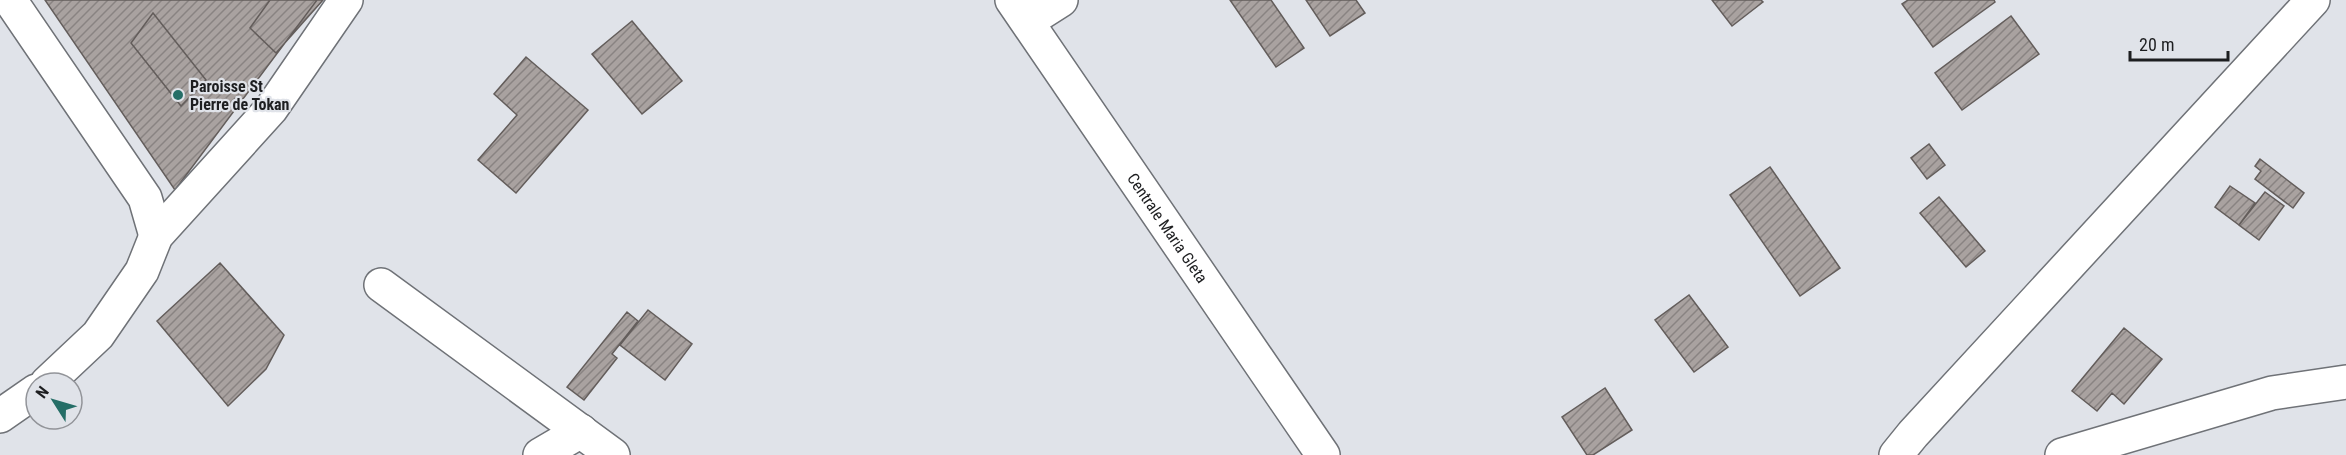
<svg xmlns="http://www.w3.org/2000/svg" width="2346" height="455" font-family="'Roboto Condensed',sans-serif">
	<defs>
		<pattern id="building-hatch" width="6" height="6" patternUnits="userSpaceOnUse" patternTransform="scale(1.5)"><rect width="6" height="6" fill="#a9a2a0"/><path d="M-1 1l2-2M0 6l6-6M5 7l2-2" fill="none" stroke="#898382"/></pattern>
	</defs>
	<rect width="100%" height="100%" fill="#e0e3e9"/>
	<!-- building -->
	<path fill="url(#building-hatch)" stroke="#635d5b" stroke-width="1.5" d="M 45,0 L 317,0 L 175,190 Z
		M 270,0 L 323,0 L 276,53 L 250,28 Z
		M 1230,0 L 1271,0 L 1304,48 L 1276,67 Z
		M 1306,0 L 1356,0 L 1365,13 L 1330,36 Z
		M 1712,0 L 1761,0 L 1763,2 L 1732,26 Z
		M 1908,0 L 1994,0 L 1995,2 L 1933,47 L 1902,4 Z
		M 153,13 L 206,80 L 181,106 L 131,43 Z
		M 2011,16 L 2039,54 L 1962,110 L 1935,73 Z
		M 632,21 L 682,81 L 642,114 L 592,54 Z
		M 526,57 L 588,110 L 516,193 L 478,160 L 517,115 L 494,94 Z
		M 1929,144 L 1945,165 L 1927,179 L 1911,158 Z
		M 2260,159 L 2304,193 L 2293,208 L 2255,179 L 2261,171 L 2255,166 Z
		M 1770,167 L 1840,268 L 1800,296 L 1730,195 Z
		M 2230,186 L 2255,203 L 2239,225 L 2215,207 Z
		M 2265,192 L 2284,206 L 2259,240 L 2239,225 Z
		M 1939,197 L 1985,251 L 1966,267 L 1920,213 Z
		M 220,263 L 284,335 L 266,369 L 228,406 L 157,321 Z
		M 1689,295 L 1728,347 L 1694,372 L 1655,320 Z
		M 648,310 L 692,344 L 665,380 L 620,345 Z
		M 627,312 L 638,321 L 612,354 L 617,358 L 584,400 L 567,387 Z
		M 2124,328 L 2162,359 L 2124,404 L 2112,393 L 2097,411 L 2072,391 Z
		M 1605,388 L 1632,430 L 1593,455 L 1587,455 L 1562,417 Z"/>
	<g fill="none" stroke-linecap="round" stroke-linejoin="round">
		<defs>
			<g id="minor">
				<path d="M 10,0 L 145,198 L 156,236"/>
				<path id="s1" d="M 1012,0 L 1323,455"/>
				<path d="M 1028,21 L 1061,0"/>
				<path d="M 381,285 L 613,455"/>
				<path d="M 47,383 L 98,335 L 142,271 L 156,236 L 271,109 L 346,0"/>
				<path d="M 0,416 L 36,391"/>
				<path d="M 540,455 L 581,431"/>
				<path d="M 1896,455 L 1913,434 L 2313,0"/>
				<path d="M 2062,455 L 2272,393 L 2346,382"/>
			</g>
		</defs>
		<!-- minor casing -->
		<use href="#minor" stroke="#6f7277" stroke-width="36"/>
		<!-- minor -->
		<use href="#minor" stroke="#fff" stroke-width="33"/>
	</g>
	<!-- markers -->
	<circle fill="#256e67" stroke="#e0e3e9" stroke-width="2" cx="178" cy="95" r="6"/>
	<g text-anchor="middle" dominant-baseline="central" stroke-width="4.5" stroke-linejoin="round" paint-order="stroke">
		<!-- poi labels -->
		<g font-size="16" font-weight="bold" fill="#1d1e20" stroke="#e0e3e9" text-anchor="start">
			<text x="190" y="86">Paroisse St<tspan x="190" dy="18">Pierre de Tokan</tspan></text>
		</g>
		<!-- street labels -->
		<g font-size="16" fill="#1d1e20" stroke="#e0e3e9">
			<text stroke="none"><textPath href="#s1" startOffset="276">Centrale Maria Gleta</textPath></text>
		</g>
	</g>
	<!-- north arrow -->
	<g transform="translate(54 401) rotate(307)"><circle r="28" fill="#e0e3e9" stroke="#929499" stroke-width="1.5"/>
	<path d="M0-4.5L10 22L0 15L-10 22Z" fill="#256e67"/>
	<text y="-9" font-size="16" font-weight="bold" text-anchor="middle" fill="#1d1e20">N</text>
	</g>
	<!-- scale -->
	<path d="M2130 51v9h98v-9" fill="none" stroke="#1d1e20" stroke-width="3"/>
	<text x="2139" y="51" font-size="18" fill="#1d1e20" stroke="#e0e3e9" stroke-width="4.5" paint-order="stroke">20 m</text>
</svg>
